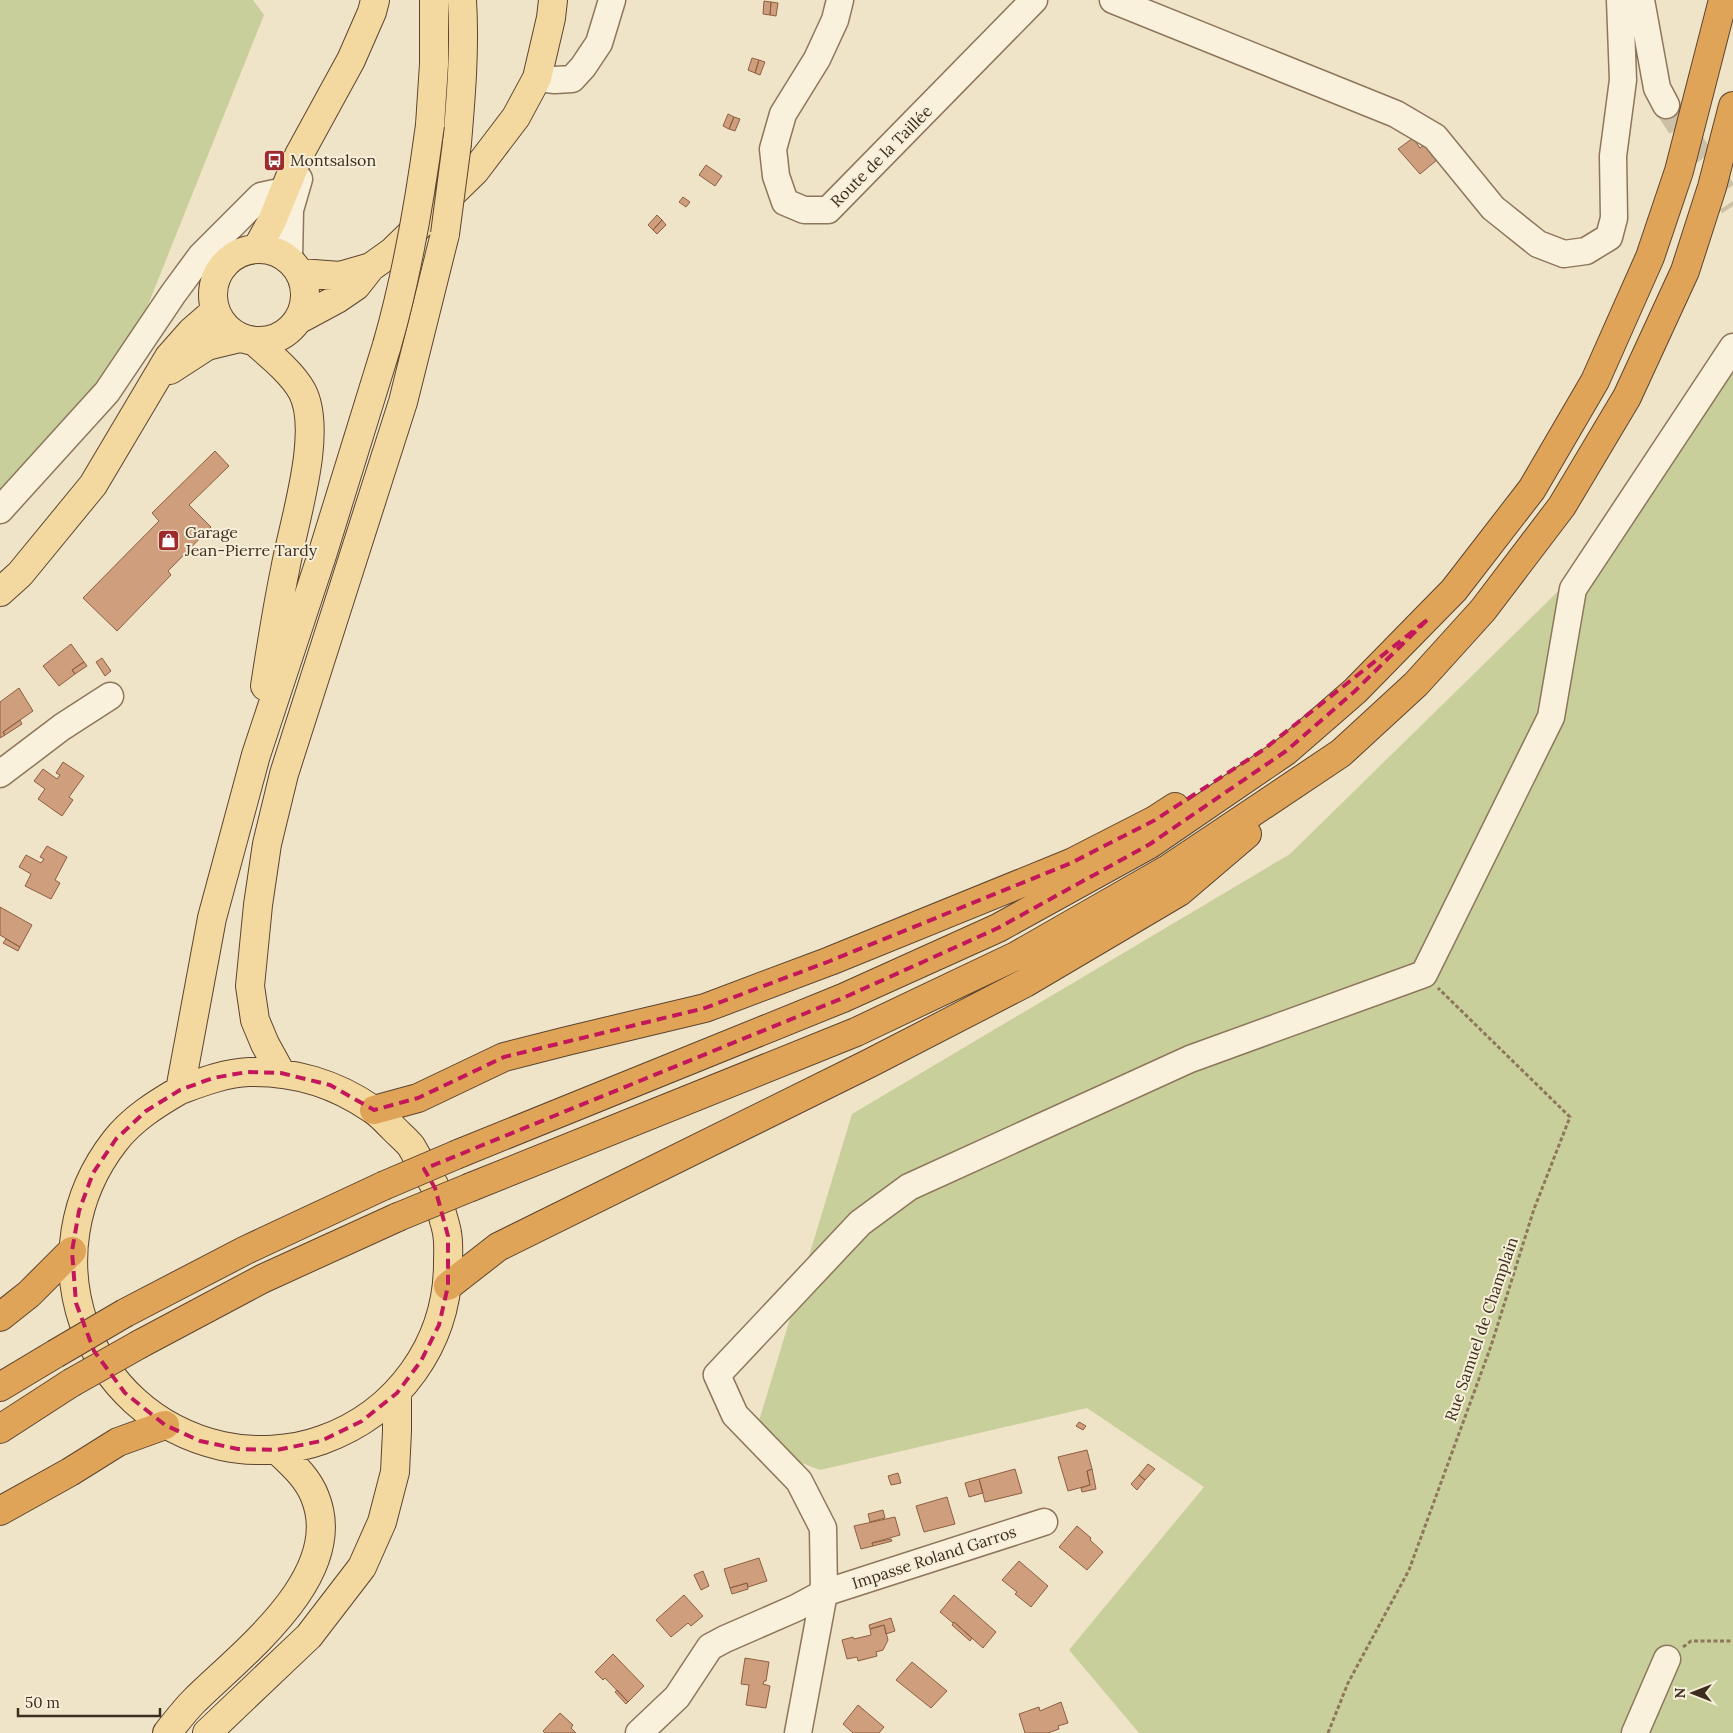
<svg xmlns="http://www.w3.org/2000/svg" width="1733" height="1733" font-family="Lora,serif">
	<rect width="100%" height="100%" fill="#f0e4c8"/>
	<!-- green -->
	<path fill="#c9cf9b" d="M 0,0 L 253,0 L 264,15 L 112,395 L 0,491 Z
		M 1733,344 L 1733,1733 L 1139,1733 L 1069,1650 L 1204,1487 L 1087,1408 L 820,1470 L 752,1444 L 852,1114 L 1290,854 L 1591,559 Z"/>
	<!-- building -->
	<path fill="#cf9f7d" stroke="#8d5f41" d="M 764,1 L 771,2 L 770,15 L 763,14 Z
		M 771,2 L 778,3 L 776,16 L 770,15 Z
		M 752,58 L 759,60 L 755,73 L 748,70 Z
		M 759,60 L 765,62 L 760,75 L 755,73 Z
		M 728,114 L 734,117 L 729,129 L 723,126 Z
		M 734,117 L 740,119 L 735,131 L 729,129 Z
		M 1413,138 L 1420,148 L 1430,140 L 1443,155 L 1420,174 L 1398,149 Z
		M 706,165 L 722,176 L 715,186 L 699,175 Z
		M 683,197 L 690,202 L 686,207 L 679,202 Z
		M 657,215 L 662,220 L 653,230 L 648,225 Z
		M 662,220 L 666,225 L 657,234 L 653,230 Z
		M 215,451 L 229,466 L 189,505 L 211,527 L 168,571 L 171,575 L 117,631 L 83,598 L 159,521 L 152,513 Z
		M 71,644 L 84,662 L 72,670 L 75,674 L 59,686 L 43,666 Z
		M 102,658 L 111,671 L 105,676 L 96,662 Z
		M 84,662 L 87,666 L 75,674 L 72,670 Z
		M 19,688 L 33,711 L 3,732 L 5,735 L 0,738 L 0,702 Z
		M 20,720 L 22,724 L 5,735 L 3,732 Z
		M 63,762 L 84,776 L 69,797 L 73,800 L 62,816 L 38,799 L 45,789 L 34,781 L 43,769 L 57,779 L 60,775 L 56,773 Z
		M 47,846 L 67,857 L 55,880 L 60,883 L 51,899 L 25,886 L 31,874 L 19,867 L 26,855 L 41,863 L 44,859 L 40,857 Z
		M 0,907 L 32,925 L 20,947 L 0,935 Z
		M 6,939 L 20,947 L 18,951 L 3,943 Z
		M 1079,1422 L 1086,1426 L 1083,1430 L 1076,1426 Z
		M 1087,1450 L 1092,1469 L 1087,1471 L 1090,1485 L 1068,1491 L 1058,1457 Z
		M 1148,1464 L 1155,1469 L 1145,1480 L 1139,1475 Z
		M 1015,1469 L 1022,1493 L 985,1502 L 979,1479 Z
		M 1092,1469 L 1096,1489 L 1082,1492 L 1081,1488 L 1090,1485 L 1087,1471 Z
		M 898,1473 L 901,1483 L 891,1485 L 888,1476 Z
		M 1139,1475 L 1145,1480 L 1137,1490 L 1131,1484 Z
		M 979,1479 L 983,1493 L 969,1497 L 965,1483 Z
		M 947,1497 L 955,1524 L 924,1532 L 916,1506 Z
		M 883,1510 L 885,1518 L 870,1522 L 868,1514 Z
		M 895,1517 L 900,1535 L 872,1543 L 873,1546 L 861,1549 L 854,1526 Z
		M 1077,1526 L 1091,1538 L 1090,1540 L 1103,1552 L 1087,1570 L 1059,1547 Z
		M 891,1539 L 892,1541 L 873,1546 L 872,1543 Z
		M 759,1558 L 767,1581 L 748,1587 L 747,1583 L 730,1588 L 724,1569 Z
		M 1019,1561 L 1048,1586 L 1031,1607 L 1015,1594 L 1017,1592 L 1002,1580 Z
		M 703,1571 L 709,1586 L 701,1590 L 694,1575 Z
		M 747,1583 L 748,1589 L 732,1594 L 730,1588 Z
		M 684,1595 L 703,1616 L 691,1626 L 688,1623 L 671,1637 L 656,1620 Z
		M 954,1595 L 996,1632 L 983,1648 L 954,1622 L 953,1623 L 940,1612 Z
		M 891,1618 L 895,1631 L 886,1634 L 884,1625 L 870,1629 L 869,1625 Z
		M 954,1622 L 972,1638 L 970,1641 L 952,1625 Z
		M 884,1625 L 888,1640 L 883,1650 L 876,1652 L 877,1656 L 858,1661 L 857,1657 L 847,1659 L 842,1640 L 853,1637 L 854,1639 L 871,1635 L 870,1629 Z
		M 613,1654 L 644,1686 L 628,1702 L 605,1678 L 603,1680 L 595,1672 Z
		M 745,1658 L 769,1662 L 766,1681 L 764,1681 L 763,1684 L 770,1686 L 766,1708 L 746,1705 L 749,1685 L 741,1684 Z
		M 912,1662 L 947,1691 L 931,1708 L 896,1680 Z
		M 617,1690 L 628,1702 L 626,1704 L 615,1692 Z
		M 1061,1702 L 1068,1723 L 1058,1726 L 1059,1729 L 1048,1733 L 1025,1733 L 1019,1714 L 1039,1707 L 1040,1711 Z
		M 858,1705 L 884,1727 L 879,1733 L 853,1733 L 843,1724 Z
		M 560,1713 L 573,1725 L 571,1728 L 576,1733 L 545,1733 L 543,1731 Z"/>
	<g fill="none" stroke-linecap="round" stroke-linejoin="round">
		<!-- minor-tunnel -->
		<path stroke="#ccc0a6" stroke-width="26" stroke-dasharray="26 13" stroke-linecap="butt" d="M 1666,105 L 1733,206"/>
		<defs>
			<path id="minor" d="M 840,0 L 835,20 L 817,59 L 783,114 L 773,149 L 776,176 L 785,202 L 804,210 L 828,210 L 1034,0
				M 1113,0 L 1396,114 L 1435,137 L 1493,208 L 1538,244 L 1564,254 L 1586,251 L 1609,237 L 1614,218 L 1613,156 L 1623,80 L 1620,0
				M 1641,0 L 1657,88 L 1666,105
				M 537,78 L 555,80 L 572,79 L 583,67 L 599,43 L 612,0
				M 289,259 L 290,210 L 299,179
				M 0,510 L 107,392 L 173,294 L 201,256 L 261,196 L 284,191
				M 0,774 L 62,727 L 110,696
				M 639,1733 L 677,1697 L 710,1647 L 725,1639 L 796,1608 L 824,1593 L 1044,1522
				M 798,1733 L 824,1593 L 823,1528 L 799,1481 L 735,1415 L 717,1375 L 860,1223 L 909,1187 L 1190,1059 L 1424,974 L 1551,717 L 1573,589 L 1733,347
				M 1635,1733 L 1667,1659"/>
			<path id="major" d="M 430,125 L 434,64 L 434,0
				M 457,143 C 461,96 465,48 462,0
				M 257,248 L 272,221 L 299,155 L 351,60 L 372,12 L 375,0
				M213 295a46 46 0 1 1 92 0a46 46 0 1 1-92 0Z
				M 300,273 L 340,276 L 371,267
				M 298,320 L 337,299 L 356,286 L 371,267 L 392,252 L 475,171 L 516,117 L 537,78 L 551,18 L 553,0
				M 255,342 C 270,355 292,373 302,391 C 324,432 293,524 285,570 C 277,608 271,647 265,686
				M 170,370 L 207,346 L 240,338
				M 0,592 L 20,574 L 93,485 L 169,357 L 192,331 L 215,311
				M 281,1073 L 265,1044 L 255,1020 L 250,986 L 258,905 L 267,844 L 284,774 L 403,402 L 445,234
				M 180,1090 C 202,1082 225,1073 249,1072 C 293,1071 336,1084 372,1109 C 380,1114 387,1122 394,1129 C 400,1135 406,1140 411,1146 C 415,1153 419,1160 423,1167 C 427,1174 432,1180 435,1187 C 438,1194 439,1203 441,1210 C 443,1218 446,1226 447,1233 C 449,1243 448,1253 448,1263 C 448,1343 398,1413 322,1440 C 292,1451 253,1453 222,1446 C 83,1414 28,1253 115,1141 C 132,1119 156,1104 180,1090 L 212,918 L 256,755 L 323,552 L 387,345
				M 167,1733 C 176,1722 184,1711 194,1701 C 241,1654 347,1576 315,1497 C 308,1478 292,1464 277,1450
				M 207,1733 L 309,1636 L 362,1567 L 382,1522 L 395,1472 L 397,1431 L 397,1393"/>
			<path id="highway" d="M 374,1110 L 418,1098 L 504,1057 L 567,1041 L 705,1008 L 830,961 L 1071,863 L 1155,820 L 1175,807
				M 458,1154 L 843,998 L 998,928 L 1150,844 L 1286,751 L 1355,691 L 1454,590 L 1532,489 L 1595,381 L 1650,257 L 1679,171 L 1723,0
				M 471,1187 L 856,1032 L 1016,956 L 1168,869 L 1341,753 L 1416,684 L 1483,610 L 1562,506 L 1627,397 L 1685,271 L 1712,187 L 1733,106
				M 448,1286 L 498,1247 L 870,1063 L 1025,983 L 1179,892 L 1247,834
				M 125,1313 L 246,1250 L 383,1186
				M 0,1317 L 29,1294 L 72,1251
				M 140,1344 L 262,1279 L 398,1217
				M 0,1387 L 55,1354
				M 0,1429 L 71,1383
				M 0,1511 L 70,1472 L 118,1442 L 165,1425"/>
		</defs>
		<!-- minor casing -->
		<use href="#minor" stroke="#8d765c" stroke-width="29"/>
		<!-- major casing -->
		<use href="#major" stroke="#5b4430" stroke-width="30"/>
		<!-- highway casing -->
		<use href="#highway" stroke="#5b4430" stroke-width="30"/>
		<!-- path -->
		<path stroke="#8d765c" stroke-width="3" stroke-dasharray="4 2.5" stroke-linecap="butt" d="M 1683,1647 L 1691,1641 L 1733,1641
			M 1328,1733 L 1348,1683 L 1409,1570 L 1491,1346 L 1534,1209 L 1570,1117 L 1438,988"/>
		<!-- minor -->
		<use href="#minor" stroke="#faf1dc" stroke-width="26"/>
		<!-- major -->
		<use href="#major" stroke="#f3d9a0" stroke-width="28"/>
		<!-- highway -->
		<use href="#highway" stroke="#e0a458" stroke-width="28"/>
		<defs>
			<path id="major-bridge" d="M 445,234 L 457,143
				M 387,345 C 408,272 420,200 430,125"/>
			<path id="highway-bridge" d="M 383,1186 L 458,1154
				M 398,1217 L 471,1187
				M 55,1354 L 125,1313
				M 71,1383 L 140,1344"/>
		</defs>
		<!-- major-bridge casing -->
		<use href="#major-bridge" stroke="#5b4430" stroke-width="30" stroke-linecap="butt"/>
		<!-- highway-bridge casing -->
		<use href="#highway-bridge" stroke="#5b4430" stroke-width="30" stroke-linecap="butt"/>
		<!-- major-bridge -->
		<use href="#major-bridge" stroke="#f3d9a0" stroke-width="28"/>
		<!-- highway-bridge -->
		<use href="#highway-bridge" stroke="#e0a458" stroke-width="28"/>
	</g>
	<!-- marked area -->
	<path fill="none" stroke="#c2185b" stroke-width="4" stroke-dasharray="10 6" stroke-linejoin="round" d="M 1427,620 L 1355,691 L 1286,751 L 1150,844 L 998,928 L 843,998 L 424,1169 L 435,1188 L 448,1236 L 448,1286 L 439,1325 L 421,1361 L 397,1393 L 362,1421 L 321,1441 L 277,1450 L 238,1449 L 200,1441 L 165,1425 L 125,1393 L 94,1351 L 76,1303 L 72,1251 L 79,1211 L 93,1173 L 116,1139 L 146,1111 L 180,1090 L 213,1078 L 247,1072 L 281,1073 L 330,1085 L 374,1110 L 418,1098 L 504,1057 L 705,1008 L 830,961 L 1071,863 L 1155,820 L 1263,750 Z"/>
	<!-- icons -->
	<defs>
		<symbol id="bus-square" viewBox="-11 -11 22 22"><rect x="-9" y="-9" width="18" height="18" rx="4" fill="#9e2a2b" stroke="#f7eed8"/><path d="M-5-6H5V4H4V6H2V4H-2V6H-4V4H-5ZM-3.5-4V0h7V-4ZM-3.5 1.2v1.5H-2V1.2ZM2 1.2v1.5H3.5V1.2Z" fill="#fff"/></symbol>
		<symbol id="shop-square" viewBox="-11 -11 22 22"><rect x="-9" y="-9" width="18" height="18" rx="4" fill="#9e2a2b" stroke="#f7eed8"/><path d="M-5-2.5h2.3a2.7 3.5 0 0 1 5.4 0H5L5.5 6h-11ZM-1.5-2.5h3a1.5 2.3 0 0 0-3 0Z" fill="#fff"/></symbol>
	</defs>
	<g fill-rule="evenodd">
		<use href="#bus-square" x="262" y="148" width="25" height="25"/>
		<use href="#shop-square" x="156" y="528" width="25" height="25"/>
	</g>
	<g text-anchor="middle" dominant-baseline="central" stroke-width="4" stroke-linejoin="round" paint-order="stroke">
		<!-- street labels -->
		<g font-size="16" fill="#3d2e20" stroke="#f7eed8">
			<text transform="translate(881 156) rotate(-45)">Route de la Taillée</text>
			<text transform="translate(1481 1329) rotate(-71)">Rue Samuel de Champlain</text>
			<text transform="translate(934 1557) rotate(-18)">Impasse Roland Garros</text>
		</g>
		<!-- poi labels -->
		<g font-size="16" fill="#3d2e20" stroke="#f7eed8" text-anchor="start">
			<text x="290" y="160">Montsalson</text>
			<text x="185" y="532">Garage<tspan x="185" dy="18">Jean-Pierre Tardy</tspan></text>
		</g>
	</g>
	<!-- north arrow -->
	<g transform="translate(1693 1693) rotate(270)" stroke="#f7eed8" stroke-width="4" paint-order="stroke">
	<path d="M0-4L9 19L0 12L-9 19Z" fill="#3d2e20"/>
	<text y="-8" font-size="14" font-weight="bold" text-anchor="middle" fill="#3d2e20">N</text>
	</g>
	<!-- scale -->
	<path d="M18 1708v8h142v-8" fill="none" stroke="#3d2e20" stroke-width="2.5"/>
	<text x="25" y="1708" font-size="15" fill="#3d2e20" stroke="#f7eed8" stroke-width="4" paint-order="stroke">50 m</text>
</svg>
